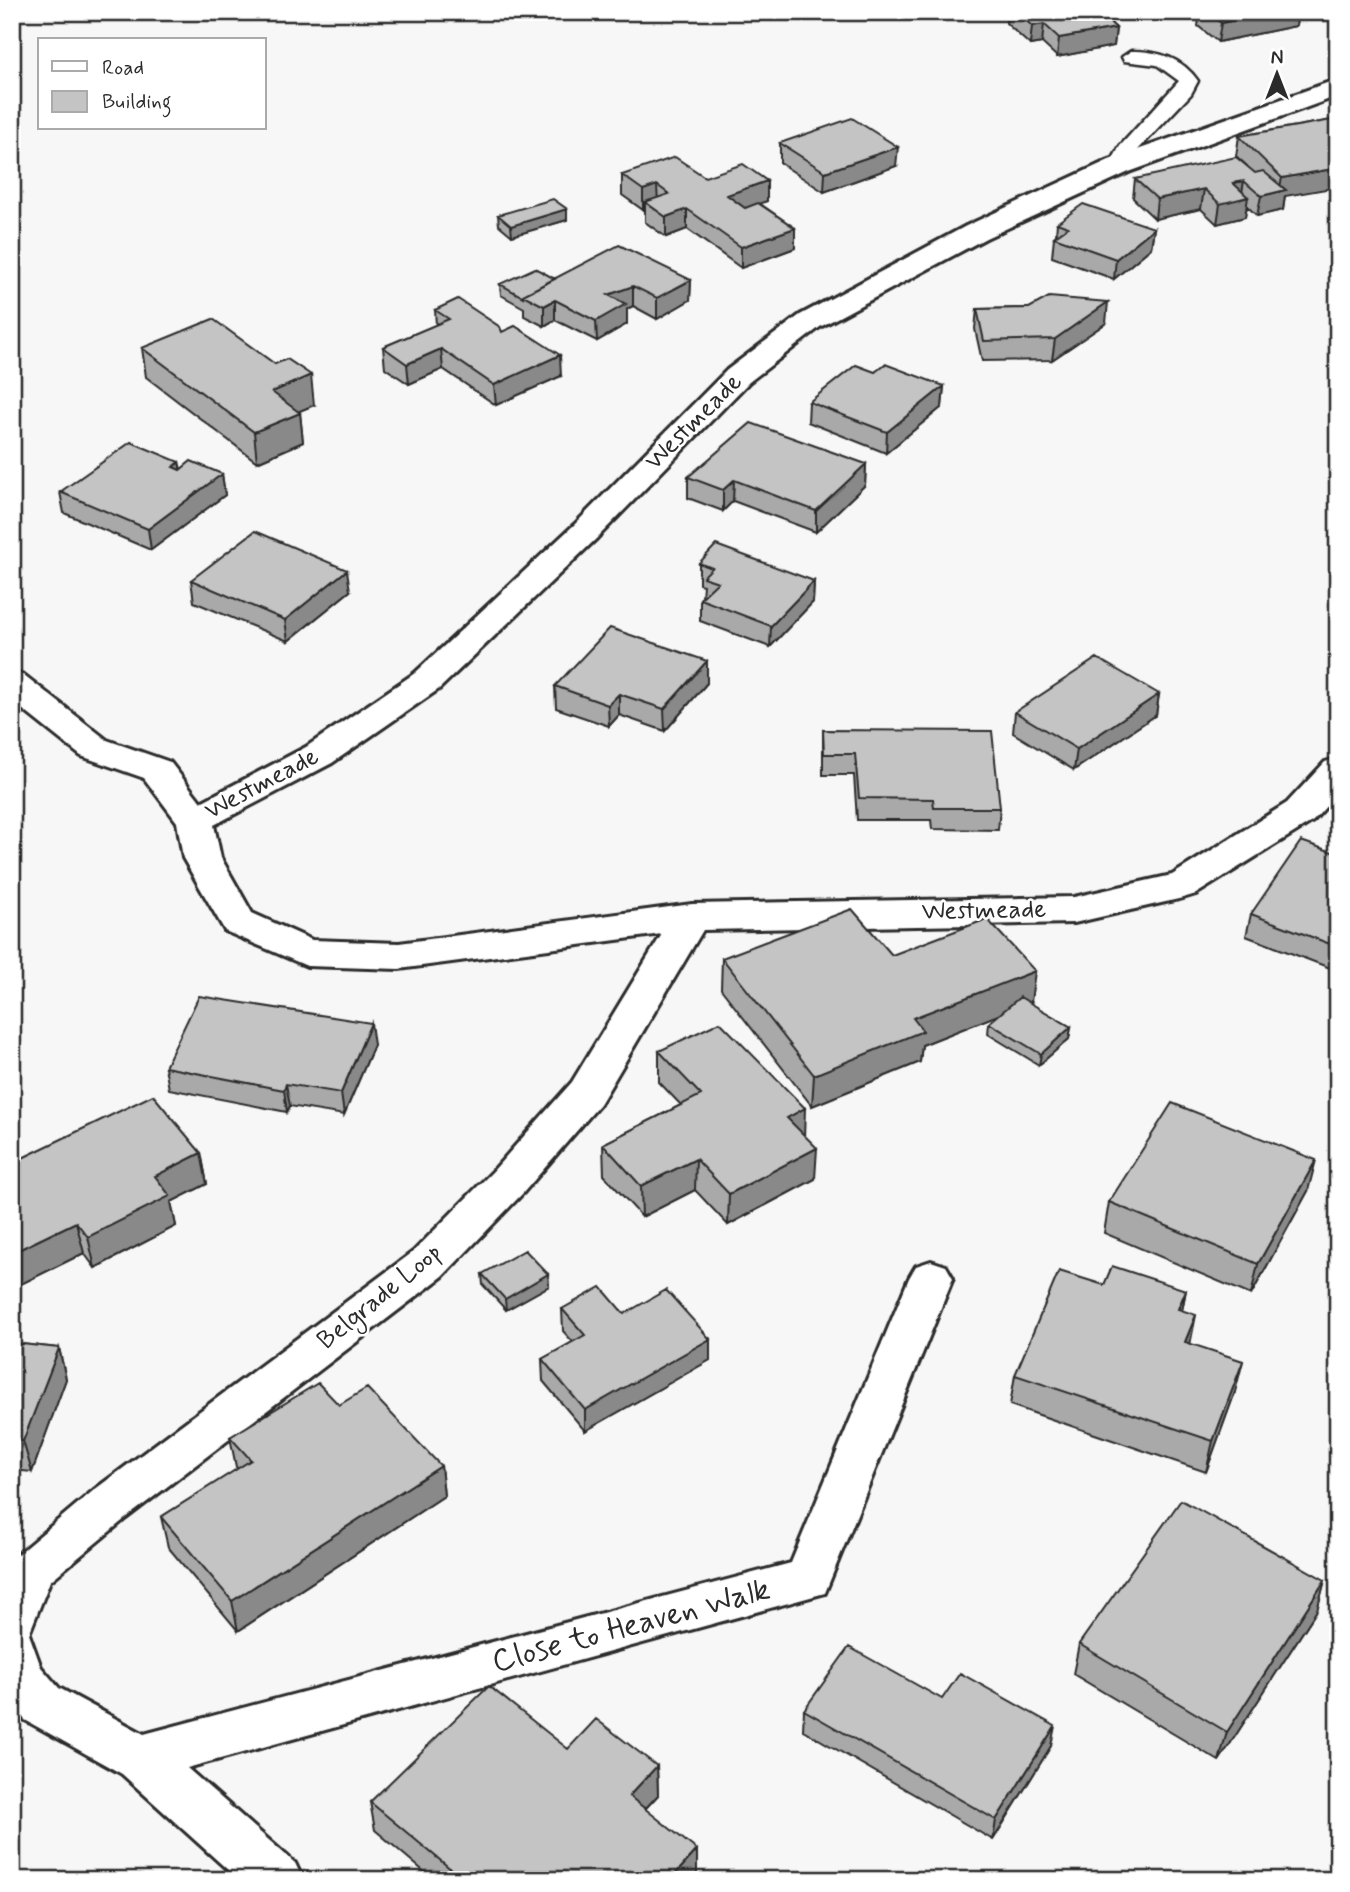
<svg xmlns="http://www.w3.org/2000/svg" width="1350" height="1892" font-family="Mynerve,sans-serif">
	<rect width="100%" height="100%" fill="#f7f7f7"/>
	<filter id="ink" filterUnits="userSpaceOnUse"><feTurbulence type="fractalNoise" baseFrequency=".0143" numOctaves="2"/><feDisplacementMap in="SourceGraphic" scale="14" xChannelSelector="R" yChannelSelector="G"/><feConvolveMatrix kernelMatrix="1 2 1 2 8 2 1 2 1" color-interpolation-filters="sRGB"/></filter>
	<g filter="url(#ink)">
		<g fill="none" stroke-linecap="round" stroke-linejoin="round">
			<defs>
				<path id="service" d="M 1131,51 C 1159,51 1182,58 1198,81 L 1191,94 L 1136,152 L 1126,170 L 1112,170 L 1109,166 L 1120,146 L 1179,81 L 1157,65 L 1124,61 L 1122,57 Z"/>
				<path id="minor" d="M 1338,79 L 1338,96 L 1129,172 L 986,238 L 820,327 L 749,382 L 597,538 L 439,689 L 332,763 L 214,825 L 221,858 L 252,913 L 312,940 L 399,943 L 692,904 L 1074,897 L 1172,875 L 1287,803 L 1325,762 L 1338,758 L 1338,793 L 1313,821 L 1196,894 L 1183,898 L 1074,923 L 703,930 L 600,1104 L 523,1193 L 443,1276 L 126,1518 L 50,1581 L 29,1634 L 41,1667 L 59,1688 L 144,1734 L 791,1563 L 909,1278 L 916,1266 L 931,1261 L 946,1266 L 953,1278 L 825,1593 L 187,1768 L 295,1863 L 303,1880 L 239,1880 L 122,1774 L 25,1720 L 12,1705 L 12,1559 L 94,1490 L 413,1252 L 493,1171 L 572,1082 L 662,934 L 399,969 L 307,966 L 225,931 L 183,858 L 177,822 L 144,778 L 81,756 L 12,701 L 12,672 L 24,675 L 107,740 L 170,762 L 201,802 L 306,747 L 415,673 L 575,524 L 727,370 L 800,315 L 966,226 L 1109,160 Z"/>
			</defs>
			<!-- service casing -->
			<use href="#service" stroke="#2b2b2b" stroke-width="5"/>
			<!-- minor casing -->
			<use href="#minor" stroke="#2b2b2b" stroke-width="6"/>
			<!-- service -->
			<use href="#service" fill="#fff" fill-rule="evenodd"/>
			<!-- minor -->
			<use href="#minor" fill="#fff" fill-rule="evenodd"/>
		</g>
		<!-- wall -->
		<path fill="#a9a9a9" stroke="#2b2b2b" stroke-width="2" d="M 1007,12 L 1099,12 L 1116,28 L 1114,46 L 1057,57 L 1042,43 L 1030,45 L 1006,23 Z
			M 1200,12 L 1298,12 L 1296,26 L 1218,42 L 1198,26 Z
			M 1338,119 L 1285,196 L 1283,210 L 1257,216 L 1247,206 L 1245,217 L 1217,224 L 1201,209 L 1155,219 L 1133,198 L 1135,179 L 1246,165 L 1236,156 L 1239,136 Z
			M 780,143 L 896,166 L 824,192 L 780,163 Z
			M 622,175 L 705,177 L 767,181 L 767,201 L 759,203 L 795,228 L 795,248 L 741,268 L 687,229 L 666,237 L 645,222 L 645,209 L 643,210 L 622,195 Z
			M 498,215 L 567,220 L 512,236 L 499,225 Z
			M 1057,223 L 1154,228 L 1151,248 L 1114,279 L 1052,257 L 1054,237 L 1056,235 Z
			M 691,280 L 690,300 L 657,319 L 633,306 L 627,309 L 627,324 L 597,341 L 555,320 L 544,326 L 524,316 L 524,308 L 501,295 L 500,284 Z
			M 1029,308 L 1106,323 L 1052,360 L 982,361 L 975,329 L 977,309 Z
			M 435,310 L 502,332 L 561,376 L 496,405 L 443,369 L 409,384 L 385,368 L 383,347 L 436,325 Z
			M 142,348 L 314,405 L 298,411 L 300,413 L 303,442 L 257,462 L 146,377 Z
			M 875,372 L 944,386 L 942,407 L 886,453 L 808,422 L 809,402 Z
			M 179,462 L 181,469 L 222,474 L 225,495 L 151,550 L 64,513 L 60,492 Z
			M 866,464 L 865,485 L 816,532 L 733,501 L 723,511 L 688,498 L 688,477 Z
			M 699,563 L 814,581 L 813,602 L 770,647 L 700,621 L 700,599 L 702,597 L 703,585 L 699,584 Z
			M 191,580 L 350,591 L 288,641 L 194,602 Z
			M 707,661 L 707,683 L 665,731 L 619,715 L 609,726 L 556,708 L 555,686 Z
			M 1159,694 L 1156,715 L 1074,770 L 1013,733 L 1015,712 Z
			M 823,730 L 1000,808 L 998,830 L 932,829 L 931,820 L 857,820 L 854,775 L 823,775 Z
			M 1338,854 L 1338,971 L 1246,936 L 1251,914 Z
			M 892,955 L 1031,1002 L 1029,1003 L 1071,1027 L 1069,1039 L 1039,1065 L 988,1034 L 989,1023 L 1000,1014 L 922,1045 L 920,1062 L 812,1106 L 721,989 L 722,958 Z
			M 374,1045 L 344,1115 L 290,1106 L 287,1112 L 169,1089 L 165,1067 Z
			M 659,1051 L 804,1135 L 815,1179 L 728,1225 L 695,1190 L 642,1217 L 604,1175 L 603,1144 L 681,1105 L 659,1082 Z
			M 201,1153 L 207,1184 L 171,1202 L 176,1226 L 95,1268 L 84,1253 L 13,1288 L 12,1163 Z
			M 1308,1191 L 1251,1295 L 1104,1233 L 1109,1202 Z
			M 482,1274 L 548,1274 L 549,1286 L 506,1310 L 483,1285 Z
			M 1104,1285 L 1186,1290 L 1182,1310 L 1190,1344 L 1235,1392 L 1206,1472 L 1010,1405 L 1015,1375 Z
			M 562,1309 L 624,1314 L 710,1339 L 710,1360 L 585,1431 L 543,1381 L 542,1359 L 573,1342 L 563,1331 Z
			M 12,1343 L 59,1348 L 66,1379 L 32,1472 L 12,1470 Z
			M 339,1405 L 441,1466 L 444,1496 L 238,1631 L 168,1547 L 161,1517 L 238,1469 L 236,1467 L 230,1437 Z
			M 1325,1580 L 1317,1610 L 1219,1761 L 1073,1674 L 1079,1644 Z
			M 942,1699 L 1051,1746 L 993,1840 L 803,1730 L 804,1710 Z
			M 568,1749 L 657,1766 L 658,1795 L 645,1809 L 697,1879 L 696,1880 L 434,1880 L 375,1830 L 370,1802 Z"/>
		<!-- shaded-wall -->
		<path fill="#898989" stroke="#2b2b2b" stroke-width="2" d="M 1273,12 L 1298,12 L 1296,26 L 1218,42 L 1221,23 Z
			M 1044,24 L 1042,43 L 1030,45 L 1032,26 Z
			M 1116,28 L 1114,46 L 1057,57 L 1059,38 Z
			M 898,147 L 896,166 L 824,192 L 825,172 Z
			M 1338,168 L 1338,187 L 1285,196 L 1283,210 L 1257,216 L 1261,196 L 1279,192 L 1282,178 Z
			M 767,181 L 767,201 L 727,215 L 727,195 Z
			M 1244,181 L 1241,199 L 1248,197 L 1245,217 L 1217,224 L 1220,204 L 1233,183 Z
			M 657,185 L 658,205 L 645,202 L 645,209 L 643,210 L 643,190 Z
			M 1204,189 L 1201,209 L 1155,219 L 1157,199 Z
			M 567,209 L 567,220 L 512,236 L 511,226 Z
			M 687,209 L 687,229 L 666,237 L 666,217 Z
			M 795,228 L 795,248 L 741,268 L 741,247 Z
			M 1154,228 L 1151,248 L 1114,279 L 1116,259 Z
			M 691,280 L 690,300 L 657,319 L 657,298 Z
			M 633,286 L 633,306 L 627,309 L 627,324 L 597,341 L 596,321 L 608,295 Z
			M 555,300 L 555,320 L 544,326 L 544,306 Z
			M 1108,302 L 1106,323 L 1052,360 L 1055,339 Z
			M 441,349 L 443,369 L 409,384 L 407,364 Z
			M 560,355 L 561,376 L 496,405 L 494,385 Z
			M 311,375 L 314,405 L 276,421 L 272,392 Z
			M 944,386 L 942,407 L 886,453 L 887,432 Z
			M 300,413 L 303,442 L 257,462 L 254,432 Z
			M 179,462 L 183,483 L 173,467 Z
			M 866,464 L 865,485 L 816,532 L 816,511 Z
			M 222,474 L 225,495 L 151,550 L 148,529 Z
			M 734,480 L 733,501 L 723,511 L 723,490 Z
			M 347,570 L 350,591 L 288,641 L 285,620 Z
			M 814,581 L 813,602 L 770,647 L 771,626 Z
			M 707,661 L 707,683 L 665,731 L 664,709 Z
			M 619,694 L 619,715 L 609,726 L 608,705 Z
			M 1159,694 L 1156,715 L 1074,770 L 1077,749 Z
			M 1035,971 L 1031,1002 L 922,1045 L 920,1062 L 812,1106 L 814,1075 L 913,1018 Z
			M 371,1023 L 374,1045 L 344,1115 L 341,1093 Z
			M 1071,1027 L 1069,1039 L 1039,1065 L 1041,1054 Z
			M 286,1084 L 290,1106 L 287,1112 L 284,1090 Z
			M 805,1108 L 804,1139 L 787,1118 Z
			M 817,1148 L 815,1179 L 728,1225 L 729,1194 Z
			M 201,1153 L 207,1184 L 171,1202 L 176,1226 L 95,1268 L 88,1237 L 155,1176 Z
			M 696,1159 L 695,1190 L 642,1217 L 641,1186 Z
			M 1316,1160 L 1308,1191 L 1251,1295 L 1258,1264 Z
			M 76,1222 L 84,1253 L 13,1288 L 12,1253 Z
			M 548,1274 L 549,1286 L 506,1310 L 505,1299 Z
			M 1186,1290 L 1180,1321 L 1178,1309 Z
			M 1196,1315 L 1190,1345 L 1185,1342 Z
			M 710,1339 L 710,1360 L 585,1431 L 585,1410 Z
			M 59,1348 L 66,1379 L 32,1472 L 23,1441 Z
			M 1243,1361 L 1235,1392 L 1206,1472 L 1213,1441 Z
			M 441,1466 L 444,1496 L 238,1631 L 232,1601 Z
			M 1325,1580 L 1317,1610 L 1219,1761 L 1227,1732 Z
			M 1055,1726 L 1051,1746 L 993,1840 L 996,1820 Z
			M 657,1766 L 658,1795 L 630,1825 L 629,1796 Z
			M 697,1850 L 697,1879 L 696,1880 L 670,1880 Z"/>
		<!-- building -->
		<path fill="#c4c4c4" stroke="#2b2b2b" stroke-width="2" d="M 1017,12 L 1099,12 L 1116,28 L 1059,38 L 1044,24 L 1032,26 Z
			M 1207,12 L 1273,12 L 1221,23 Z
			M 852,118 L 898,147 L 825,172 L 780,143 Z
			M 1338,119 L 1338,168 L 1282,178 L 1239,136 Z
			M 675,157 L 705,177 L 743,164 L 767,181 L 727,195 L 745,208 L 758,203 L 795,228 L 741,247 L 687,209 L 666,217 L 645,202 L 669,194 L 657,185 L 643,190 L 622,175 Z
			M 1236,157 L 1255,173 L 1263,171 L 1286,190 L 1261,196 L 1244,181 L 1233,183 L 1248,197 L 1220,204 L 1204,189 L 1157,199 L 1135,179 Z
			M 553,199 L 567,209 L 511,226 L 498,215 Z
			M 1083,204 L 1154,228 L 1116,259 L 1054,237 L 1068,227 L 1057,223 Z
			M 619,245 L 691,280 L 657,298 L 633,286 L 608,295 L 626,304 L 596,321 L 555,300 L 544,306 L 523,295 Z
			M 535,268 L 555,279 L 523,295 L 523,297 L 500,284 Z
			M 1049,297 L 1108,302 L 1055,339 L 984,341 L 977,309 L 1029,308 Z
			M 458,299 L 500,327 L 502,332 L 515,326 L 560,355 L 494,385 L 441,349 L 407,364 L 383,347 L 449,319 L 435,310 Z
			M 213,319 L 275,364 L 287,359 L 311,375 L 272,392 L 300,413 L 254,432 L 142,348 Z
			M 885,364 L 944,386 L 887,432 L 809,402 L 856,365 L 875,372 Z
			M 751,423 L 866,464 L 816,511 L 734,480 L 723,490 L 688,477 Z
			M 131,442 L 179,462 L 173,467 L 180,470 L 191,461 L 222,474 L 148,529 L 60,492 Z
			M 255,531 L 347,570 L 285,620 L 191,580 Z
			M 716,545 L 814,581 L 771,626 L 700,599 L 718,582 L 703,577 L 712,568 L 699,563 Z
			M 610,628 L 707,661 L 664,709 L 619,694 L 608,705 L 555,686 Z
			M 1097,658 L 1159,694 L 1077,749 L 1015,712 Z
			M 823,730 L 992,731 L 1000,808 L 934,808 L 933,799 L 859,798 L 855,754 L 824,754 Z
			M 1301,841 L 1338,854 L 1338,947 L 1251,914 Z
			M 852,909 L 892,955 L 987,919 L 1035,971 L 913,1018 L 923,1031 L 814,1075 L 722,958 Z
			M 199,996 L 371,1023 L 341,1093 L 286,1084 L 284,1090 L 165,1067 Z
			M 1020,997 L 1071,1027 L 1041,1054 L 989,1023 Z
			M 720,1022 L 805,1108 L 787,1118 L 817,1148 L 729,1194 L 696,1159 L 641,1186 L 603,1144 L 701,1095 L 659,1051 Z
			M 153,1095 L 201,1153 L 155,1176 L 170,1196 L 88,1237 L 76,1222 L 12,1253 L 12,1163 Z
			M 1172,1103 L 1316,1160 L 1258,1264 L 1109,1202 Z
			M 525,1250 L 548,1274 L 505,1299 L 482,1274 Z
			M 1112,1266 L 1186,1290 L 1178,1309 L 1196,1315 L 1185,1342 L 1243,1361 L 1213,1441 L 1015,1375 L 1059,1271 L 1104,1285 Z
			M 601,1287 L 624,1314 L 666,1290 L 710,1339 L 585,1410 L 542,1359 L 585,1335 L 562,1309 Z
			M 12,1343 L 59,1348 L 23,1441 L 12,1440 Z
			M 318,1383 L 339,1405 L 367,1388 L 441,1466 L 232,1601 L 161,1517 L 251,1460 L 230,1437 Z
			M 1181,1500 L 1325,1580 L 1227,1732 L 1079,1644 Z
			M 849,1647 L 942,1699 L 960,1673 L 1055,1726 L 996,1820 L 804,1710 Z
			M 489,1686 L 568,1749 L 596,1719 L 657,1766 L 629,1796 L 697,1850 L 670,1880 L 464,1880 L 370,1802 Z
			M 823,1875 L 830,1880 L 819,1880 Z"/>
	</g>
	<g text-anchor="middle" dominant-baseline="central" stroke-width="5" stroke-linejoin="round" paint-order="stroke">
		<!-- street labels -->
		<g font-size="26" fill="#2b2b2b" stroke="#fff">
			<text transform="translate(694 422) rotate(-45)">Westmeade</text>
			<text transform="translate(262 784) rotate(-28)">Westmeade</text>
			<text transform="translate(984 911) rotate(-1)">Westmeade</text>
			<text transform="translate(380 1297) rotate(-39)">Belgrade Loop</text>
		</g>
		<!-- near-street labels -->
		<g font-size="32" fill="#2b2b2b" stroke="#fff">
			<text transform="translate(631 1626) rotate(-15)">Close to Heaven Walk</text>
		</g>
	</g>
	<!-- margin -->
	<rect width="1350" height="1892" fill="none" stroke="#fff" stroke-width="42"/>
	<rect x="21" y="21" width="1308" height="1850" fill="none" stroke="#2b2b2b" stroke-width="2.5" filter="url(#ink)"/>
	<!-- legend -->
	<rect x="38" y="38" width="228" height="91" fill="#ffffff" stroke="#aaaaaa" stroke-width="2"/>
	<rect x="52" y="61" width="35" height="10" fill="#ffffff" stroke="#aaaaaa" stroke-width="2"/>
	<text x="102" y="74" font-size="21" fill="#2b2b2b">Road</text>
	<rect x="52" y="91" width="35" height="21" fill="#c4c4c4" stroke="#aaaaaa" stroke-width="2"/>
	<text x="102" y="108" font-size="21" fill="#2b2b2b">Building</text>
	<!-- north arrow -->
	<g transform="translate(1277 74)" stroke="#ffffff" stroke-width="5" paint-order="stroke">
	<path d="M0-5L12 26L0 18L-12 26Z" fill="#2b2b2b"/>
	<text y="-10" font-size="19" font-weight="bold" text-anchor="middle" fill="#2b2b2b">N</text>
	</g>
</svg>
